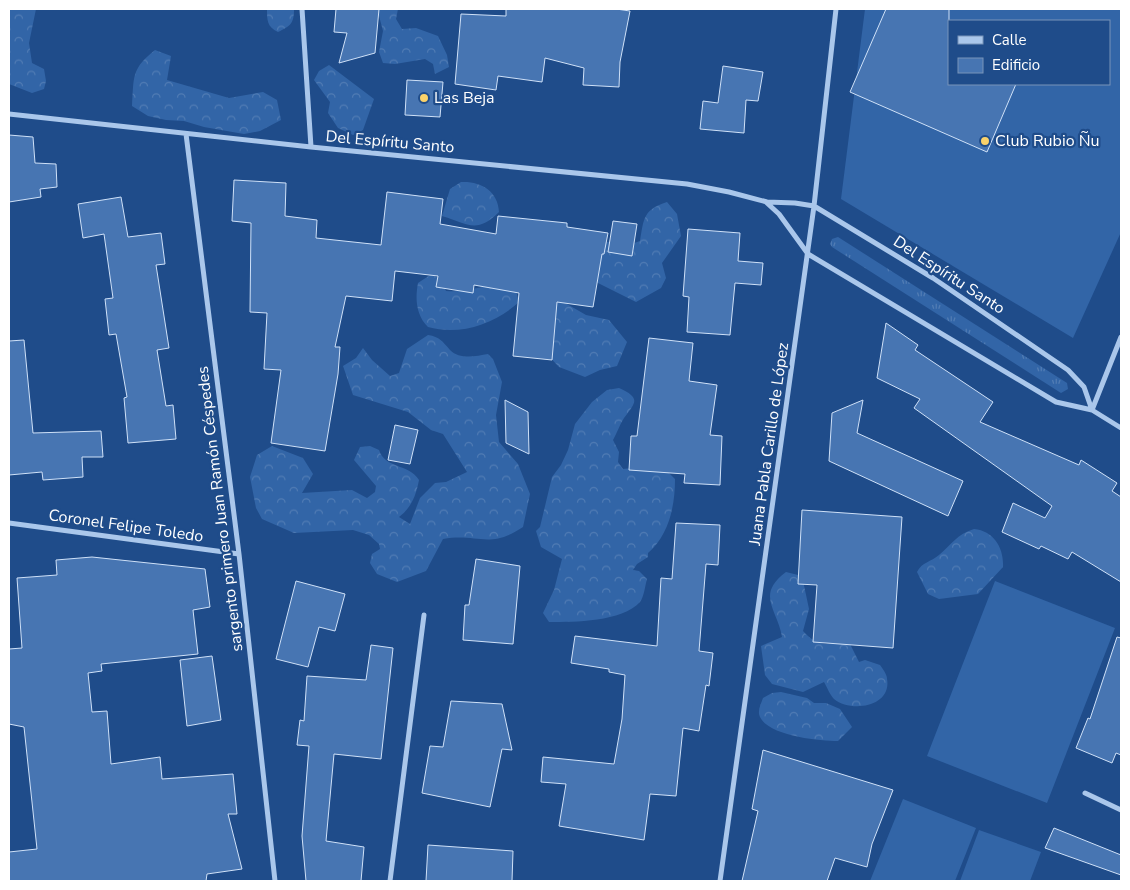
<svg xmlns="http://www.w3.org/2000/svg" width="1130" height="890" font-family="'Nunito Sans',sans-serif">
	<defs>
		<pattern id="grass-tufts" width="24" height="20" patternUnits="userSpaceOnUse" patternTransform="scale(1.25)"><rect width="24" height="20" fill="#3265a7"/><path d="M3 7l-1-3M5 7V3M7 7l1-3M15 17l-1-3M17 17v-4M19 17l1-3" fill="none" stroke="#517cb4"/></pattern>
		<pattern id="forest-crowns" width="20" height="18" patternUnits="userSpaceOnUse" patternTransform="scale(1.25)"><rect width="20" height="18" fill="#3265a7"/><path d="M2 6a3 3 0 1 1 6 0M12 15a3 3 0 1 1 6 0" fill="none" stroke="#517cb4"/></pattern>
	</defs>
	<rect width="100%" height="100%" fill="#1f4c8a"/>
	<!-- grass -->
	<path fill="url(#grass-tufts)" d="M 838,237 L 1067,383 L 1068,389 L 1061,393 L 832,247 L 830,244 L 832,239 Z"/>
	<!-- forest -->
	<path fill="url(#forest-crowns)" d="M 9,9 L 36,9 L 29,43 L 32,63 L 44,69 L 46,81 L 44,89 L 32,93 L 9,84 Z
		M 267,9 L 294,9 C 294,23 291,26 278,32 C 267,27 267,20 267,9 Z
		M 380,9 L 398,9 L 396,19 L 402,29 L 416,28 L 438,36 L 447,55 L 449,67 L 435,74 L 433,64 L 425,59 L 395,64 L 383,63 L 379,52 L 383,31 L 378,12 Z
		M 155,50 L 171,56 L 167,80 L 229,98 L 263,92 L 277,100 L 281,120 L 260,131 L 244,134 L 204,127 L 184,121 L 166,120 L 148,116 L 132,106 C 134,77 131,69 155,50 Z
		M 329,65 L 374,99 L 363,130 L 353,135 L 338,128 L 328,113 L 330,102 L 314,80 L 319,71 Z
		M 461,182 C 481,181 498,191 499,212 C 476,235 467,223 442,216 L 450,189 Z
		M 667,202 L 677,214 L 681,236 L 662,263 L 666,278 L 661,288 L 636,302 L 592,280 L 589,240 L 620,243 L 626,246 L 640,241 C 644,218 643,210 667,202 Z
		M 430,275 L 440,278 L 446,291 C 464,293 479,286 497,285 C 503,285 511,289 516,291 L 519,302 C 495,324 460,336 428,327 C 416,315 415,299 418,283 Z
		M 560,300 L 586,315 L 609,320 L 627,342 L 617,366 L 600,370 L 585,377 L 559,367 L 543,350 L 549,311 Z
		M 428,335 C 440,337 442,341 450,350 C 460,360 476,356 488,354 L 493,359 L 502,382 L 496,415 L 499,442 L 518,464 L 530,494 L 523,527 C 489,550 478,533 443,539 L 426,571 L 397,582 L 377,574 L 370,563 L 372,554 L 380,549 L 379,544 L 369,535 L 353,530 L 294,533 L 262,519 L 256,508 L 250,477 L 257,455 L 272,446 L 303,458 L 313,474 L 302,493 L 352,490 L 367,498 L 375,492 L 376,486 L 354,460 L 360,447 L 370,446 L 379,450 C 385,469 408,463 419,480 C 416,495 412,507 399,517 L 410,524 L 420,498 L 435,483 L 446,482 L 467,472 L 443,434 L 431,430 L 408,412 L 353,395 L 343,366 L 356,358 L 363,348 L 372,360 L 390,376 L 399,373 L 407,349 Z
		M 619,388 C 641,398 636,402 624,418 C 620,424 617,433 613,440 L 619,452 L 618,462 L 623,469 L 661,465 L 675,479 C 675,506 669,535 648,553 L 648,557 L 637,564 L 633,570 L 639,571 L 647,579 C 645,586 644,597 640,602 C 622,622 574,622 549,622 L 543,613 L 554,590 L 562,559 L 541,547 L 536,531 L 540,527 L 552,477 L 561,465 L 568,450 L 575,424 L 592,402 L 607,390 Z
		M 974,529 C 994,531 1004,548 1003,567 L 978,594 L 939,599 L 928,594 L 917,572 C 922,562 931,562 939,555 C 951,545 957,534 974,529 Z
		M 786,572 L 802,576 L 809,609 L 803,631 C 820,650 828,642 850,644 L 859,662 L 865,660 L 880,665 C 882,668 887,674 887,679 C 892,707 851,713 834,699 C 830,695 827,687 824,682 L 803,692 L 772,684 L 765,675 L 761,646 L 782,637 C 778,610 755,595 786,572 Z
		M 781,692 L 807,698 L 814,703 L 826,703 L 840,709 L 852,727 L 838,741 C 820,741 769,736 760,717 C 757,711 761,704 763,698 L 772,693 Z"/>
	<!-- pitch -->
	<path fill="#3265a7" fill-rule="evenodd" d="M 865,9 L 1121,9 L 1121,232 L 1073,338 L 841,199 ZM 949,21 L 1109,21 L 1109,84 L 949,84 Z
		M 995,581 L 1115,628 L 1047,803 L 927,756 Z
		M 903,799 L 976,828 L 955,881 L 870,881 Z
		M 979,830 L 1041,852 L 1030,881 L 960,881 Z"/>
	<!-- building -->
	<path fill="#4775b2" stroke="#cfe1f8" d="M 336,9 L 379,9 L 375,53 L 339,63 L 347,33 L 334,32 Z
		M 506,9 L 616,9 L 630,11 L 620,62 L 619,87 L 583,85 L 584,68 L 545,58 L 542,82 L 498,76 L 496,90 L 455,84 L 461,14 L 506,16 Z
		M 886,9 L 949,9 L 949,84 L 1016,84 L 987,152 L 850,92 Z
		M 723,66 L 763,72 L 758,101 L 746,100 L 744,133 L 700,129 L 703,101 L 718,103 Z
		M 407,80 L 443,82 L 440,117 L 405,115 Z
		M 9,135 L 33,137 L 35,163 L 56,164 L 57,187 L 40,189 L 41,197 L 9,202 Z
		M 234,180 L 286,183 L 285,216 L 317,220 L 316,238 L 381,245 L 387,192 L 443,199 L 440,224 L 496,234 L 498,216 L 567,223 L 567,227 L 608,233 L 604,254 L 602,254 L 593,307 L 557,302 L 552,360 L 513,356 L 519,293 L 474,285 L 473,293 L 436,287 L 438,276 L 395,271 L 392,301 L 346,296 L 335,347 L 340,347 L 338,374 L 325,451 L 271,443 L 281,370 L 264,369 L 267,313 L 250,312 L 251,223 L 232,221 Z
		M 121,197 L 128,237 L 161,233 L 165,264 L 156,265 L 169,348 L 157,350 L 166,406 L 173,405 L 176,439 L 128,443 L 124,398 L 127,397 L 116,334 L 109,335 L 105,299 L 113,298 L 104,234 L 83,238 L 78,204 Z
		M 613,221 L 637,224 L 632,256 L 608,252 Z
		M 688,229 L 740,233 L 738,261 L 763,263 L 761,285 L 735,283 L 730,335 L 687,332 L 689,297 L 683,296 Z
		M 886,323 L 918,345 L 915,350 L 993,402 L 980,422 L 1079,465 L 1081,460 L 1117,483 L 1112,491 L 1121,497 L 1121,582 L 1072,552 L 1068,559 L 1041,546 L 1039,549 L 1002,532 L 1013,503 L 1045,518 L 1052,506 L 914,408 L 920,399 L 877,378 Z
		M 649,338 L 693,343 L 689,381 L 717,385 L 710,435 L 722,436 L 720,485 L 684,483 L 685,474 L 629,470 L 631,436 L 637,436 Z
		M 24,340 L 33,433 L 101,431 L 103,457 L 82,457 L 83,477 L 43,480 L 42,472 L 9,475 L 9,341 Z
		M 505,400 L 528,412 L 529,454 L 506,443 Z
		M 863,400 L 857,433 L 963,481 L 948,516 L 829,461 L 832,413 Z
		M 395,425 L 418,430 L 410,464 L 388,460 Z
		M 802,510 L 902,517 L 893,648 L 813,642 L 817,585 L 798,584 Z
		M 676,523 L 720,525 L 718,565 L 706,564 L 699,651 L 713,653 L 709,686 L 706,685 L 699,731 L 683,728 L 676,796 L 650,794 L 644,840 L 559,826 L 566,784 L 541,782 L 543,757 L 614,764 L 622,719 L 625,675 L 609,672 L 609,669 L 571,663 L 575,636 L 657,646 L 661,578 L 672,579 Z
		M 92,557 L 205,569 L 210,607 L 193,610 L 198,654 L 101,664 L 102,671 L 88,673 L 92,712 L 107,711 L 111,764 L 160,757 L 162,779 L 233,774 L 237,814 L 228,814 L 242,869 L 207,874 L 206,881 L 9,881 L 9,852 L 37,849 L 24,727 L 9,724 L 9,649 L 22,648 L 17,578 L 57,575 L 56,560 Z
		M 476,559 L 520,566 L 513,644 L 463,640 L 465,605 L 469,605 Z
		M 296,581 L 345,594 L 335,631 L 319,627 L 308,667 L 276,659 Z
		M 1117,637 L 1121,638 L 1121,755 L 1116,753 L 1112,763 L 1076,748 L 1088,718 L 1090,719 Z
		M 371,645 L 393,648 L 381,759 L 334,754 L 326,841 L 364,847 L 361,881 L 306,881 L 302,836 L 309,746 L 297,745 L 300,720 L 304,721 L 307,676 L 366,680 Z
		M 212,656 L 221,720 L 187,726 L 180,660 Z
		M 451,701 L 502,704 L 512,750 L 502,749 L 490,807 L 422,793 L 430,746 L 443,747 Z
		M 763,750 L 893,790 L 872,844 L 867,867 L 835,858 L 827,881 L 742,881 L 758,811 L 752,809 Z
		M 1054,828 L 1121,855 L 1121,875 L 1045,848 Z
		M 428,845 L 513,851 L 512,881 L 426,881 Z"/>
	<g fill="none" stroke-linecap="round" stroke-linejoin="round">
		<!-- street -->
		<path stroke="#aac7eb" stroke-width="5" d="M 302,9 L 311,147
			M 9,114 L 311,147 L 687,184 L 729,192 L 767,202 L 795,203 L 814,206 L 933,278 L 1068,370 L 1084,387 L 1092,410
			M 186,134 L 239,554 L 275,881
			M 767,203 L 779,214 L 808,254 L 1056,402 L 1092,410 L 1121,428
			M 1092,410 L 1121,337
			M 9,523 L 239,554
			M 1085,793 L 1121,810
			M 390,881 L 424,615
			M 720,881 L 814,206 L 836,9"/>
	</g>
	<!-- markers -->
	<g fill="#fad26a" stroke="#1f4c8a" stroke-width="2">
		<circle cx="424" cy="98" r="5"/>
		<circle cx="985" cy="141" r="5"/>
	</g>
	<g text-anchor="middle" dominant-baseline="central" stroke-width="4.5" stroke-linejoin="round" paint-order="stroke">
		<!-- poi labels -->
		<g font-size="16" fill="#fff" stroke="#1f4c8a" text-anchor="start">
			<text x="434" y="98">Las Beja</text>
			<text x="995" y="141">Club Rubio Ñu</text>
		</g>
		<!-- street labels -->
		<g font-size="16" fill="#fff" stroke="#1f4c8a">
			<text transform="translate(390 142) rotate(5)">Del Espíritu Santo</text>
			<text transform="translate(949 275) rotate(33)">Del Espíritu Santo</text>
			<text transform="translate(769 444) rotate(-82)">Juana Pabla Carillo de López</text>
			<text transform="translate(220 509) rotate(-97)">sargento primero Juan Ramón Céspedes</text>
			<text transform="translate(126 526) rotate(8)">Coronel Felipe Toledo</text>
		</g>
	</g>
	<!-- border -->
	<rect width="1130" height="890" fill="none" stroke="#ffffff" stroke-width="20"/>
	<!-- legend -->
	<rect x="948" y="20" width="162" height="65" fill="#1f4c8a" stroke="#7994b9"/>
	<rect x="958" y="36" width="25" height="8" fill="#aac7eb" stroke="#7994b9"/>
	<text x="992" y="45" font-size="15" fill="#ffffff">Calle</text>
	<rect x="958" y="58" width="25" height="15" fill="#4775b2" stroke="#7994b9"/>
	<text x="992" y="70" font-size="15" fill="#ffffff">Edificio</text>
</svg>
